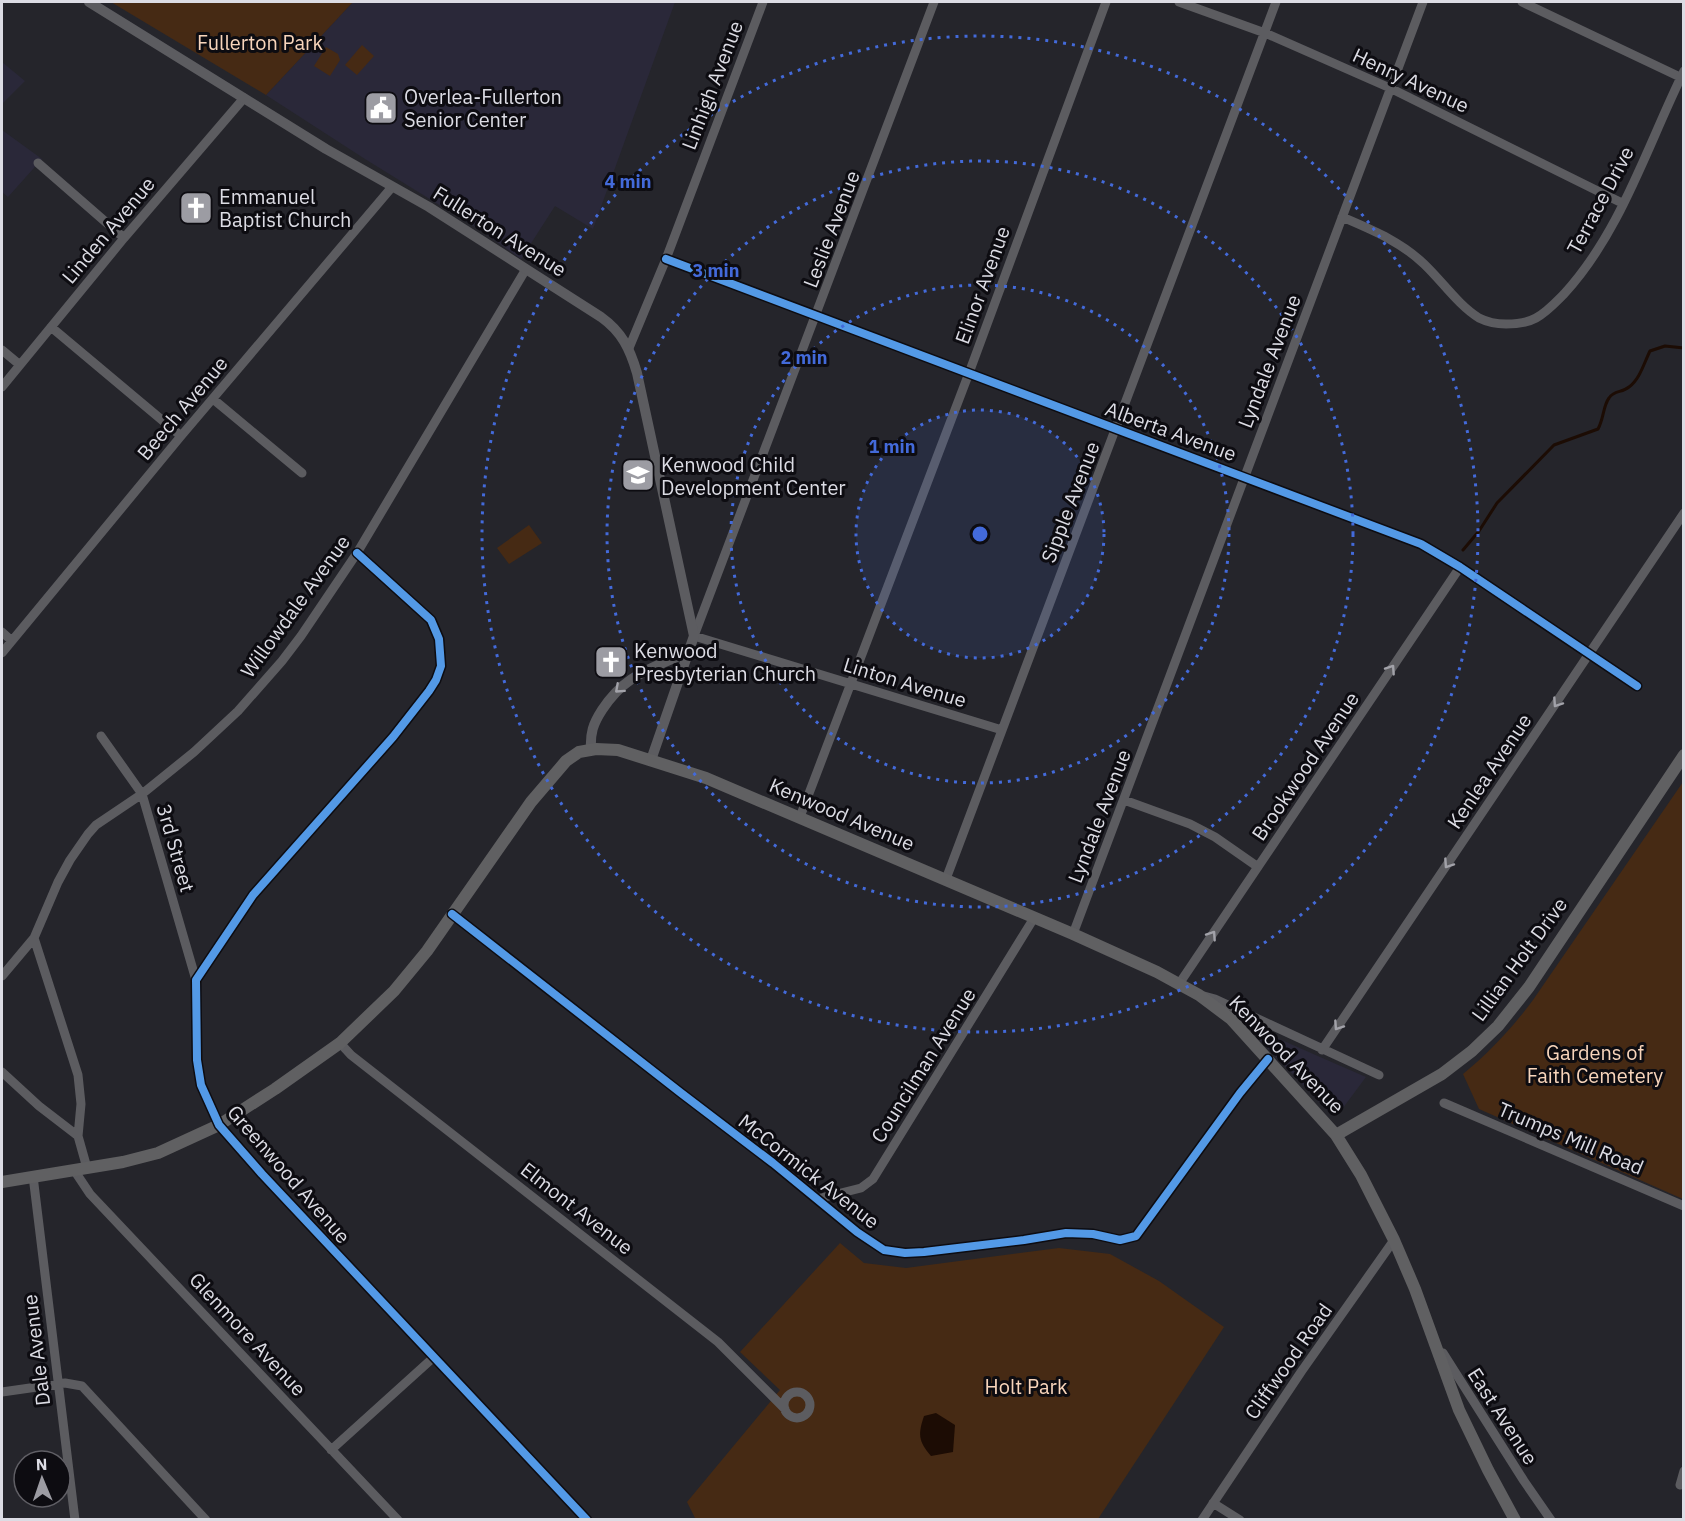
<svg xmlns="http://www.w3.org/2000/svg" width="1685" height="1521" font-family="'IBM Plex Sans',sans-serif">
	<rect width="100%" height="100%" fill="#25252b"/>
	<!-- built -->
	<path fill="#2a2839" d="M 353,2 L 675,2 L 593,229 L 555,206 L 521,259 L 483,232 L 365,159 L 266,95 Z
		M 2,62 L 25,81 L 2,104 Z
		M 2,130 L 42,159 L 8,197 L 2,192 Z
		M 1264,1032 L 1320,1057 L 1366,1077 L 1340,1112 L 1335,1115 L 1327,1110 L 1258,1038 Z"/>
	<!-- green -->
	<path fill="#462a14" d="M 111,2 L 353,2 L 266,95 Z
		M 362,45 L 374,56 L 357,75 L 345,65 Z
		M 326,47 L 338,54 L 340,60 L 330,76 L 314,66 Z
		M 529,525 L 542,543 L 509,564 L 497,548 Z
		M 1683,782 L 1683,1199 L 1479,1109 L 1463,1074 C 1490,1052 1512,1028 1533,1000 Z
		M 840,1243 L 864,1263 L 906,1268 L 1059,1248 L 1110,1254 L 1159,1281 L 1224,1327 L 1098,1519 L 696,1520 L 687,1502 L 780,1390 L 740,1352 Z"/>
	<!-- water -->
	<path fill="#1c0c04" d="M 936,1413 L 955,1425 L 953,1452 L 931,1456 C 918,1441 918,1434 924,1416 Z"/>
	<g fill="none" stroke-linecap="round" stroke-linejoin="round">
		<!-- stream -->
		<path stroke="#1c0c04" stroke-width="3" d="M 1463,550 L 1479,531 L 1497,503 L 1554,445 L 1598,429 C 1604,418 1603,406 1609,398 C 1614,390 1622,393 1629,387 C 1640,379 1644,363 1650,351 L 1665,346 L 1684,348"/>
		<!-- minor -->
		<path stroke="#5c5c60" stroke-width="9" d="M 934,2 L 694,636 L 1002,730
			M 1179,2 L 1265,33 L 1390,88 L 1622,203
			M 1522,2 L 1680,77
			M 38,163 L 124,238
			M 1342,217 C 1372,230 1400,241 1424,264 C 1442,281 1458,305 1479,318 C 1487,322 1497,324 1506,324 C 1516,324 1527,323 1536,318 C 1547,312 1555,303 1564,294 C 1621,232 1647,146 1684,71
			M 666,259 L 1421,544 L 1460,567 L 1637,686
			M 51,327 L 181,436
			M 629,348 L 666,259 L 763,2
			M 2,350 L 20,365
			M 2,387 L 124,238 L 244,98
			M 213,399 L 302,473
			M 357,553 L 431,620 L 439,639 L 441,666 L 436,680 L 429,691 L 393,737 L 253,895 L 196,980 L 197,1060 L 201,1085 L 219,1125 L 262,1174 L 587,1520
			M 2,632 L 12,641
			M 2,653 L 181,436 L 392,187
			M 101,736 L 142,794 L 196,980
			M 1124,800 L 1190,824 L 1215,837 L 1258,867
			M 800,817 L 969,373 L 1106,2
			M 946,879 L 1276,2
			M 452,914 L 681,1093 L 773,1163 L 857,1232 L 884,1250 L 905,1253 L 924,1252 L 1024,1240 L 1066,1233 L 1093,1234 L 1120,1240 L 1136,1236 L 1240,1093 L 1268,1059
			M 1073,934 L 1423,2
			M 34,938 L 78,1075 L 81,1104 L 78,1136 L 87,1168
			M 2,976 L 34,938 L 58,882 L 70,860 L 88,834 L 96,825 L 142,794 L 194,752 L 238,711 L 282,661 L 301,636 L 357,553 L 526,269
			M 1179,984 L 1460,567
			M 1204,996 L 1215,999 L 1379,1075
			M 340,1043 L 351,1055 L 718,1342 L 785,1409
			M 1322,1050 L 1684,513
			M 2,1072 L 39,1106 L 78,1136
			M 1444,1103 L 1684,1206
			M 74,1170 L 90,1194 L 398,1520
			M 33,1176 L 75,1520
			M 817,1199 L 861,1188 L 873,1179 L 1034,918
			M 1443,1353 L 1524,1481 L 1551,1520
			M 2,1392 L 65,1383 L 82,1386 L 206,1520
			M784 1405a13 13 0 1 1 26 0a13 13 0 1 1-26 0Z
			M 331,1450 L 434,1357
			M 1680,1485 L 1684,1471
			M 1213,1503 L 1240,1520
			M 1202,1520 L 1301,1372 L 1394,1240"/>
		<!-- tertiary -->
		<path stroke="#5c5c60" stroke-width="10" d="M 89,2 L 326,149 L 429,207 L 601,317 C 622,332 630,349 637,373 L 694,636 L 651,760
			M 591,750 C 590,733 593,724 602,710 C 626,673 651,670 689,651"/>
		<!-- secondary -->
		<path stroke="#606062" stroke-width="12" d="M 1336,1135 L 1442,1074 L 1472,1051 L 1498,1026 L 1529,987 L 1684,755
			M 2,1182 L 123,1162 L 158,1153 L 219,1125 L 275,1089 L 340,1043 L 394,991 L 427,951 L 531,802 L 566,761 L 579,752 L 596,749 L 618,750 L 706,778 L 1073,934 L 1157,972 L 1199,995 L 1231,1019 L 1336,1135 L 1361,1175 L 1394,1240 L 1415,1289 L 1459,1410 L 1488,1470 L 1515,1520"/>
		<defs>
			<path id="cycleway" d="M 666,259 L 1421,544 L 1460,567 L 1637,686
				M 357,553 L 431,620 L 439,639 L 441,666 L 436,680 L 429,691 L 393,737 L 253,895 L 196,980 L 197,1060 L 201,1085 L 219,1125 L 262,1174 L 587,1520
				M 452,914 L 681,1093 L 773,1163 L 857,1232 L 884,1250 L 905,1253 L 924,1252 L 1024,1240 L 1066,1233 L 1093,1234 L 1120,1240 L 1136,1236 L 1240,1093 L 1268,1059"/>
		</defs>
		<!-- cycleway casing -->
		<use href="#cycleway" stroke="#0d0c11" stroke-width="11"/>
		<!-- cycleway -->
		<use href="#cycleway" stroke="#5399e6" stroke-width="8"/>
	</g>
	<!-- one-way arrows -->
	<defs><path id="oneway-chevron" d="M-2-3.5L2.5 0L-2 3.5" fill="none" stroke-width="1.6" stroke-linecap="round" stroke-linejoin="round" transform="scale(1.5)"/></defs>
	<g stroke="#a2a2a9">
		<use href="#oneway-chevron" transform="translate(1391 669) rotate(-56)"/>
		<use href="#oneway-chevron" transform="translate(619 689) rotate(138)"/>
		<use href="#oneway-chevron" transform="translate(1557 703) rotate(124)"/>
		<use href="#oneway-chevron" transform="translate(1448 864) rotate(124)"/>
		<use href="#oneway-chevron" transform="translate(1212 935) rotate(-56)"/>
		<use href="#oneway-chevron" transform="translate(1338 1026) rotate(124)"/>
	</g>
	<!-- distance rings -->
	<circle cx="980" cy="534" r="124" fill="#436ada" fill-opacity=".12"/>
	<g fill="none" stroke="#436ada" stroke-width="3" stroke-dasharray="3 6">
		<circle cx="980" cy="534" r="124"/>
		<circle cx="980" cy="534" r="249"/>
		<circle cx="980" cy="534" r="373"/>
		<circle cx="980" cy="534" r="498"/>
	</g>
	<!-- icons -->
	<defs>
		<symbol id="civic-square" viewBox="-11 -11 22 22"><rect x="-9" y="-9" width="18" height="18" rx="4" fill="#9c9ca3" stroke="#0d0c11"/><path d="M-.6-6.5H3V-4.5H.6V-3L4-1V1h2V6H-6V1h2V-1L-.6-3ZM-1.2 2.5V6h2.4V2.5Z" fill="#fff"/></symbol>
		<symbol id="church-square" viewBox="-11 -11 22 22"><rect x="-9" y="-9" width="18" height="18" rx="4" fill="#9c9ca3" stroke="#0d0c11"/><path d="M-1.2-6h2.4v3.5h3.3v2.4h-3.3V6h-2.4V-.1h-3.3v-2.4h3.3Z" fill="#fff"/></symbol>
		<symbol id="school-square" viewBox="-11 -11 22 22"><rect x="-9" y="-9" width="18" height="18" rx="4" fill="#9c9ca3" stroke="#0d0c11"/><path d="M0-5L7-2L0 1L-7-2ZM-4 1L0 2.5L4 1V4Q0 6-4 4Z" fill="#fff"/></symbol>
	</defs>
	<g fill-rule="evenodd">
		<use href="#civic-square" x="362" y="89" width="38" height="38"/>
		<use href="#church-square" x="177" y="189" width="38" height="38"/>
		<use href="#school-square" x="619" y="456" width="38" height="38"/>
		<use href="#church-square" x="592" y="643" width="38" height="38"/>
	</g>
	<g text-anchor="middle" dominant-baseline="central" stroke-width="6" stroke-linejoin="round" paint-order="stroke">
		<!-- park labels -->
		<g font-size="20" fill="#f8d5bb" stroke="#0d0c11">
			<text x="260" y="42">Fullerton Park</text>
			<text x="1595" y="1052">Gardens of<tspan x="1595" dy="23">Faith Cemetery</tspan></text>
			<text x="1026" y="1386">Holt Park</text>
		</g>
		<!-- street labels -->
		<g font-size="20" fill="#dcdce4" stroke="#0d0c11">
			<text transform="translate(1411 80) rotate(25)">Henry Avenue</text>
			<text transform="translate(712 85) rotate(-69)">Linhigh Avenue</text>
			<text transform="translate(1600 200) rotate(-62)">Terrace Drive</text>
			<text transform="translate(831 229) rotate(-69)">Leslie Avenue</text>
			<text transform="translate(108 230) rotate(-50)">Linden Avenue</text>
			<text transform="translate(500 231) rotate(32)">Fullerton Avenue</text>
			<text transform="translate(982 285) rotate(-70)">Elinor Avenue</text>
			<text transform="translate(1269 361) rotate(-69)">Lyndale Avenue</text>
			<text transform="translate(182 408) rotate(-50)">Beech Avenue</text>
			<text transform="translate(1171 431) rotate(20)">Alberta Avenue</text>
			<text transform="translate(1070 502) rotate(-69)">Sipple Avenue</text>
			<text transform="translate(295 606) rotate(-54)">Willowdale Avenue</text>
			<text transform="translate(905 682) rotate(17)">Linton Avenue</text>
			<text transform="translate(1305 766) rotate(-56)">Brookwood Avenue</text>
			<text transform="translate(1489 771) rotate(-56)">Kenlea Avenue</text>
			<text transform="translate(842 814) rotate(23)">Kenwood Avenue</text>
			<text transform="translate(1099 816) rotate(-69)">Lyndale Avenue</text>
			<text transform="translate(176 848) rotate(74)">3rd Street</text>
			<text transform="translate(1519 959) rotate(-54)">Lillian Holt Drive</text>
			<text transform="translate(1287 1054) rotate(46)">Kenwood Avenue</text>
			<text transform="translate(923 1065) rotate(-58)">Councilman Avenue</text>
			<text transform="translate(1571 1138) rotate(23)">Trumps Mill Road</text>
			<text transform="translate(809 1171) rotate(38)">McCormick Avenue</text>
			<text transform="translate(289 1174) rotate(49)">Greenwood Avenue</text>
			<text transform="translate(577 1208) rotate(38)">Elmont Avenue</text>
			<text transform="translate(248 1334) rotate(47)">Glenmore Avenue</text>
			<text transform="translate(36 1350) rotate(-97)">Dale Avenue</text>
			<text transform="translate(1288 1361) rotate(-55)">Cliffwood Road</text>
			<text transform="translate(1503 1416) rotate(57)">East Avenue</text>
		</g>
		<!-- poi labels -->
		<g font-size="20" fill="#dcdce4" stroke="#0d0c11" text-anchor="start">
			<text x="404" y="96">Overlea-Fullerton<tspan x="404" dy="23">Senior Center</tspan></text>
			<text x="219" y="196">Emmanuel<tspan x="219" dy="23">Baptist Church</tspan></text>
			<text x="661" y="464">Kenwood Child<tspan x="661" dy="23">Development Center</tspan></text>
			<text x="634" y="650">Kenwood<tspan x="634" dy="23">Presbyterian Church</tspan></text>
		</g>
	</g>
	<circle cx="980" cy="534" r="9" fill="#436ada" stroke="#0d0c11" stroke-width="3"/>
	<g font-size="18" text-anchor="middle" font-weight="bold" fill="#436ada" stroke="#0d0c11" stroke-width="6" stroke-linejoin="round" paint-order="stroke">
		<text x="628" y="188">4 min</text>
		<text x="716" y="277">3 min</text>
		<text x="804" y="364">2 min</text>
		<text x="892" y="453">1 min</text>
	</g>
	<!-- border -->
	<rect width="1685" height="1521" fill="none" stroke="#dcdce4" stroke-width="6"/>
	<!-- north arrow -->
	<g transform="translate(42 1479) rotate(358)"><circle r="28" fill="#0d0c11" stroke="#605f65" stroke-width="1.5"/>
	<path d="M0-4.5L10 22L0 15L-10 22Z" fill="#9c9ca3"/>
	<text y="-9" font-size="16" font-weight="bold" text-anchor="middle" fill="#dcdce4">N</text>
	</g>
</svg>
